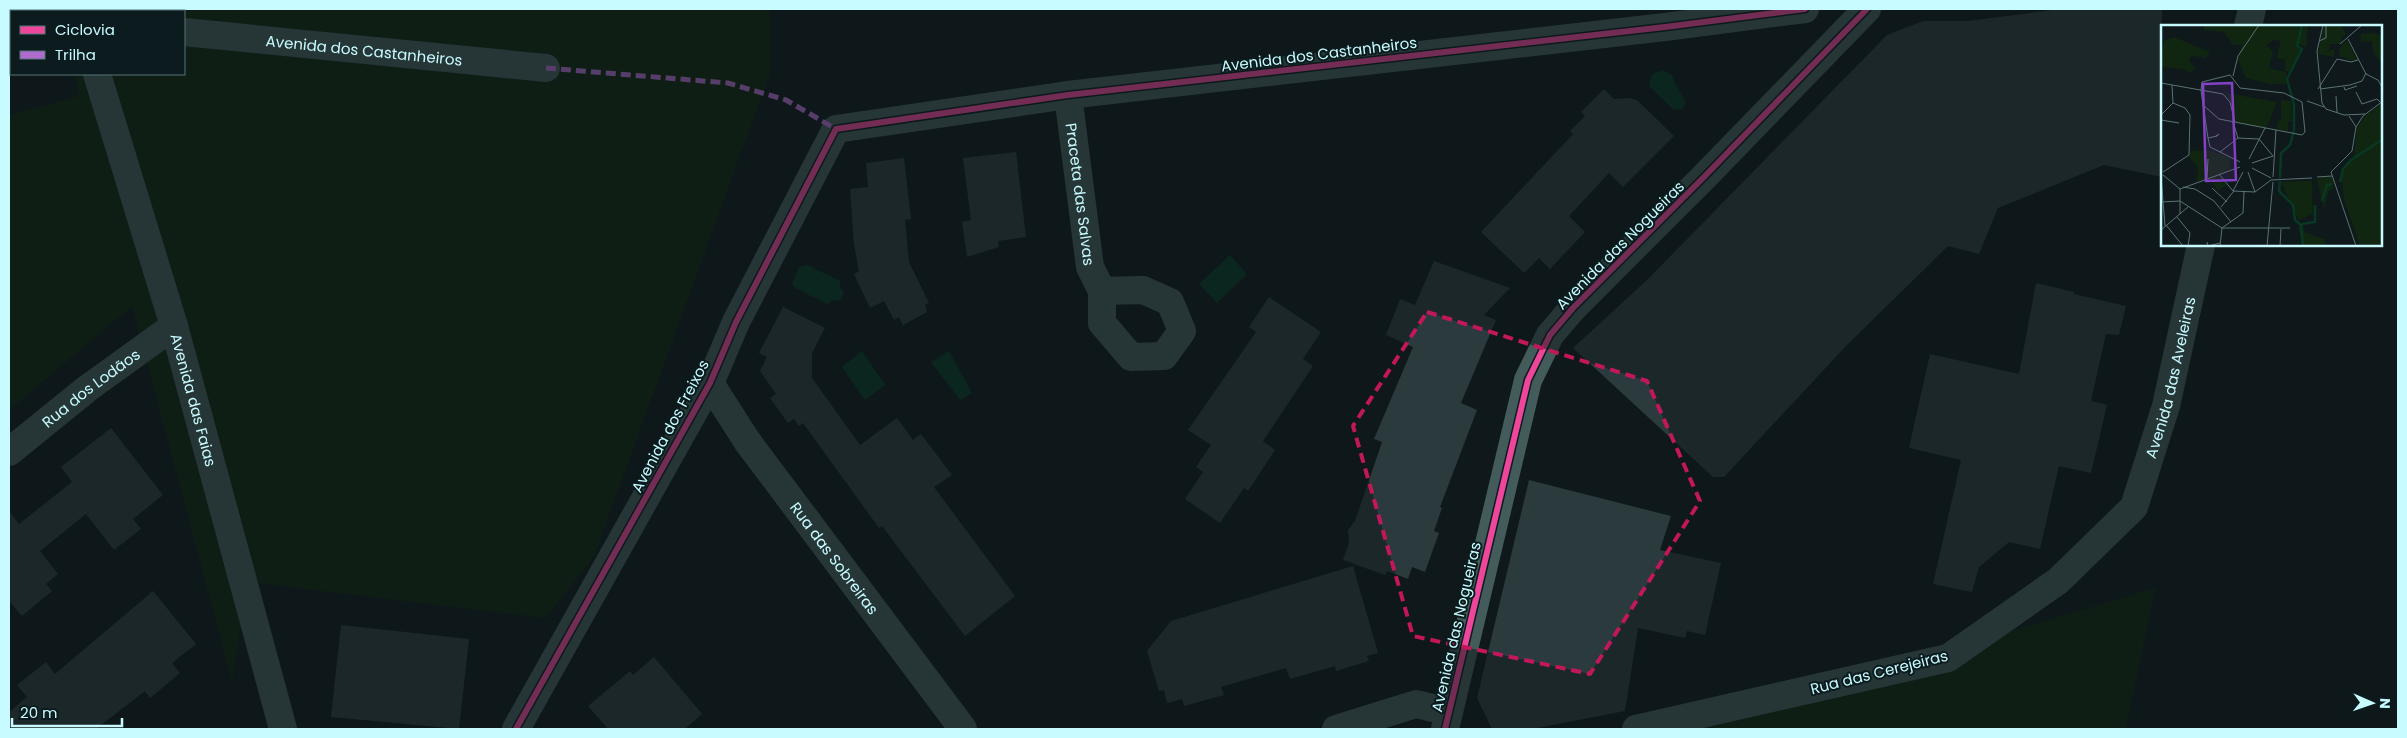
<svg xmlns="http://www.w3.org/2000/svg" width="2407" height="738" font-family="Poppins,sans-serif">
	<rect width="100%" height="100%" fill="#0f181a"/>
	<!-- green -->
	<path fill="#102610" d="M 63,9 L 770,9 L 770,73 L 594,556 L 546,618 L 248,582 L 232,681 L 132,306 L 9,410 L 9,115 L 79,96 L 75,74 L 184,74 L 184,11 L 63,11 Z
		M 2155,588 L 2126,729 L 1683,729 Z"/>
	<!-- water -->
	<path fill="#083824" d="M 1663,70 L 1672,75 C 1676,89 1682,92 1686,103 L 1682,109 L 1674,110 L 1650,87 L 1649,82 L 1653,74 Z
		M 1230,255 L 1247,274 L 1217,303 L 1199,284 Z
		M 807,265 L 840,281 L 840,288 L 844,292 L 840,301 L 833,300 L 827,304 L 795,288 L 792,284 L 799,267 Z
		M 862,351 L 885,385 L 865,400 L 842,367 Z
		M 949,351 L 972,393 L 960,400 L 931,362 Z"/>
	<!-- building -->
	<path fill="#2b3a3d" d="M 2060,9 L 2162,9 L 2162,177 L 2104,165 L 1998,208 L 1979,254 L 1948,246 L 1846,346 L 1724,477 L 1713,477 L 1573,348 L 1647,280 L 1887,35 L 1923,21 L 1968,21 Z
		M 1604,89 L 1614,99 L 1631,98 L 1638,101 L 1674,136 L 1623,187 L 1609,173 L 1569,216 L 1585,232 L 1550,269 L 1539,258 L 1524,273 L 1481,232 L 1573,134 L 1570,131 L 1585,116 L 1581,112 Z
		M 1016,152 L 1026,237 L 998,241 L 999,247 L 967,257 L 962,222 L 971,220 L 963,158 Z
		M 904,158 L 911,219 L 905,220 L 909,262 L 929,303 L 925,305 L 927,312 L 903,325 L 899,317 L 894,320 L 884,301 L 870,308 L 854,274 L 859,271 L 854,245 L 850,189 L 868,187 L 866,163 Z
		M 1434,261 L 1510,288 L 1484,315 L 1496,320 L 1461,403 L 1477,410 L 1440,507 L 1442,508 L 1434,531 L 1439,533 L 1425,572 L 1412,567 L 1408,579 L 1387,571 L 1385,575 L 1343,560 L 1349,543 L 1348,530 L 1355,521 L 1382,442 L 1374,439 L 1413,347 L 1386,335 L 1400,299 L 1415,305 Z
		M 2036,283 L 2074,292 L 2074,294 L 2126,306 L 2119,335 L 2106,334 L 2091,401 L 2107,405 L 2091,473 L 2059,466 L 2040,549 L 2009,542 L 1979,567 L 1972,592 L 1933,584 L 1961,460 L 1909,448 L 1930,354 L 2019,374 Z
		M 1269,297 L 1321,332 L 1303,359 L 1313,366 L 1263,441 L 1275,450 L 1248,491 L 1244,488 L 1220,523 L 1185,499 L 1203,472 L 1196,467 L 1211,445 L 1188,430 L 1256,332 L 1249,327 Z
		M 783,307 L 825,328 L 812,353 L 812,378 L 860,445 L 897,418 L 913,440 L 921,434 L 952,475 L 934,487 L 1015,596 L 965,636 L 882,526 L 879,528 L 803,423 L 799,426 L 794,419 L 788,423 L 770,398 L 776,394 L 760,371 L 767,357 L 759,353 Z
		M 111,428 L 163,495 L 133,519 L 141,529 L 114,550 L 86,514 L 40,551 L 58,574 L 46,584 L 52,591 L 22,616 L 9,601 L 9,511 L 19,524 L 72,482 L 61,467 Z
		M 1529,480 L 1671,516 L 1660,550 L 1721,563 L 1705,635 L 1687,631 L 1685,638 L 1638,628 L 1625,711 L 1532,729 L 1492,729 L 1477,698 Z
		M 1353,566 L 1378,653 L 1367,656 L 1369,661 L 1336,671 L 1335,666 L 1290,679 L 1286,668 L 1221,687 L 1224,695 L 1184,706 L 1182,699 L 1167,703 L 1164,690 L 1159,691 L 1147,651 L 1171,621 Z
		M 153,591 L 196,644 L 172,663 L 180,673 L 150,698 L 145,691 L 96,729 L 9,729 L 9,712 L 27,697 L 17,685 L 46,662 L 55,674 Z
		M 341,625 L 469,639 L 459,729 L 331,717 Z
		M 654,657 L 702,714 L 685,729 L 608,729 L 588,706 L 630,671 L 633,675 Z"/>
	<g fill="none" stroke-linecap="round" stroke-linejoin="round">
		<!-- minor -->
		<g stroke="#435b5b" stroke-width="28">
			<path d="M 78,9 L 79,11"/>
			<path d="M 2248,26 L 2252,9"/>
			<path id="s1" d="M 184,32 L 546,68"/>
			<path id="s2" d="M 97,74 L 174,326 L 283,729"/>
			<path id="s3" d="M 1068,95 L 1090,267 L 1102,291 L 1102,323 L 1131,357 L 1164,356 L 1182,331 L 1170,302 L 1143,290 L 1102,291"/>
			<path id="s4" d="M 710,383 L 747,441 L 963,729"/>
			<path id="s5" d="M 9,452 L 88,388 L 174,326"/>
			<path d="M 516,729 L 710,383 L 736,322 L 836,129 L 1068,95 L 1665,27 L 1805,9"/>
			<path d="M 1336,729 L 1416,704 L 1449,712"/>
			<path d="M 1445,729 L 1528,380 L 1550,335 L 1573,308 L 1704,177 L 1867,9"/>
			<path id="s6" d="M 1636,729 L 1948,658 L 2058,581 L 2134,507 L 2166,406 L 2201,245"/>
		</g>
		<!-- quiet -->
		<path stroke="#b06ccc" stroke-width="5" stroke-dasharray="10 5" stroke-linecap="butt" d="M 546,68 L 728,83 L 786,100 L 836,129"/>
		<defs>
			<path id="cycleway" d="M 516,729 L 710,383 L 736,322 L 836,129 L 1068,95 L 1665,27 L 1805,9
				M 1445,729 L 1528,380 L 1550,335 L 1573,308 L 1704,177 L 1867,9"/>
		</defs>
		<!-- cycleway casing -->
		<use href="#cycleway" stroke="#0b1b1e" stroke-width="9"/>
		<!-- cycleway -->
		<use href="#cycleway" stroke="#ed469a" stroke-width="6"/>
	</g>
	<!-- marked area -->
	<path d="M0 0H2407V738H0ZM 1427,312 L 1647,381 L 1700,501 L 1590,674 L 1413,636 L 1353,426 Z" fill="#0f181a" fill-opacity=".55" fill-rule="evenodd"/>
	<path fill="none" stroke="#c2185b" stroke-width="4" stroke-dasharray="10 6" stroke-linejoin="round" d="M 1427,312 L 1647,381 L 1700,501 L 1590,674 L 1413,636 L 1353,426 Z"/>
	<g text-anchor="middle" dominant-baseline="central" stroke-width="4" stroke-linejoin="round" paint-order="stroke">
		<!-- street labels -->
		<g font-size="15" fill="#c7fbff" stroke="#0b1b1e">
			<text stroke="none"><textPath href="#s1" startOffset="181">Avenida dos Castanheiros</textPath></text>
			<text transform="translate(1319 54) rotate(-7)">Avenida dos Castanheiros</text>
			<text stroke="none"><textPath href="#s3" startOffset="100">Praceta das Salvas</textPath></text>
			<text transform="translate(1620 245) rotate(-45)">Avenida das Nogueiras</text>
			<text stroke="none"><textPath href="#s6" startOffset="695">Avenida das Aveleiras</textPath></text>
			<text stroke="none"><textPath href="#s5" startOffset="104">Rua dos Lodãos</textPath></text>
			<text stroke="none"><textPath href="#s2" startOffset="340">Avenida das Faias</textPath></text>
			<text transform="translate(670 426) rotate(-62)">Avenida dos Freixos</text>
			<text stroke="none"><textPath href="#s4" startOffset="215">Rua das Sobreiras</textPath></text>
			<text transform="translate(1456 627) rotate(-77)">Avenida das Nogueiras</text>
			<text transform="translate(1879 672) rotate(-14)">Rua das Cerejeiras</text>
		</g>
	</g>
	<!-- overview -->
	<g transform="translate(2161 25)">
		<rect width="221" height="221" fill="#0f181a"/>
		<path d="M 43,0 L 140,0 L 135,21 L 139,25 L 130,46 L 124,46 L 124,35 L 116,33 L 120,12 L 118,16 L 112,15 L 106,20 L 112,27 L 108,43 L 125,47 L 125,59 L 108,59 L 85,53 L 77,35 L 81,20 L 72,20 L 63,7 L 43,5 ZM 142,0 L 147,1 L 145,22 L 137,19 ZM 163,0 L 181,0 L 185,10 L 180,13 L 180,19 L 163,19 L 170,20 L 166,28 L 173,23 L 173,32 L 157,29 ZM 210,8 L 221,10 L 221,39 L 212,27 L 211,16 L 200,17 L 200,9 ZM 13,12 L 49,27 L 45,33 L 31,31 L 28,36 L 35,44 L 29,48 L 23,44 L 0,42 L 3,16 ZM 186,15 L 196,35 L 195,37 L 178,31 L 179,23 ZM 66,68 L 116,77 L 105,104 L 75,97 ZM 120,75 L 130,76 L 131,96 L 127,96 L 127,107 L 116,104 L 117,96 L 120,96 ZM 221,78 L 221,221 L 199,221 L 183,175 L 180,147 L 193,130 L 196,103 L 203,92 ZM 47,125 L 69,133 L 68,145 L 57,151 L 66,160 L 57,166 L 49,153 L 36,156 L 37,142 L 27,131 L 30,126 ZM 161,152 L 172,152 L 173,163 L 168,166 L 163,184 L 156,155 ZM 151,156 L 152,188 L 142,194 L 137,194 L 120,157 ZM 142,199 L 143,207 L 163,214 L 166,221 L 138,221 L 141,220 L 137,201 Z" fill="#102610"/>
		<path fill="none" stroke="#083824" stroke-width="2.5" d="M 119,153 L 120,128 L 129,120 L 133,105 L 133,80 L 126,54 L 141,24 L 136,21 L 141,0M 119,156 L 118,166 L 132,180 L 134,195 L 140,200 L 142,221M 179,157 L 182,144 L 190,135 L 222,114M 161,176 L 166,160 L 171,159M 141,199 L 154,197 L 154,180"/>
		<path fill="none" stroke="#597376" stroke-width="1" d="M 162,0 L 156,26 L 161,78 L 165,84 L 183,90 L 204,89M 187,14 L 205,49 L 217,55 L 222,64M 158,16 L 165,13 L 165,0M 179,19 L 201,0M 72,51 L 77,31 L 98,0M 0,58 L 62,69 L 69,77 L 74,97M 11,60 L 12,78M 183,62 L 184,65 L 196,61M 157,64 L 176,34 L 190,37 L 197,35M 159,64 L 189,60 L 201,56 L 205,48M 195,67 L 201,79 L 216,74 L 219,77M 175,71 L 176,87M 146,76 L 163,82M 42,80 L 58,94 L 141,110 L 144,107 L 141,77 L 123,68 L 79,63 L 69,50 L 41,57 L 40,65 L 42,80 L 47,113 L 49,122 L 79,137M 0,90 L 12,78M 188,91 L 195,102 L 191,126 L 170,147 L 195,221M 0,95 L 18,98M 72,97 L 77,113M 195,102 L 202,91 L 222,76M 47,113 L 56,111 L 58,109 L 55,111M 77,113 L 98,114 L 112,131 L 91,138M 59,127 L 77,113M 88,134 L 104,103M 91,143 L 110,153M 2,147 L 28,130 L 29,90 L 24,83 L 12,78M 87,147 L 94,167M 58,149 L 72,166M 2,150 L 19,164 L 19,189M 0,151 L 4,201M 112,152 L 115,105M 156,152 L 171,151M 46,153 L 47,134M 110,155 L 151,153M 22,162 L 34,164 L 53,176 L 70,197M 51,163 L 66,177M 19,164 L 79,142M 72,166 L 94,167M 72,166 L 82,147M 94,167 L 110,155M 0,177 L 19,176 L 61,203 L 129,203M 60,182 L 73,166M 16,192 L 29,208 L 27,221M 5,200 L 22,221M 0,205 L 27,182M 46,217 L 47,221 L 59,218M 59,221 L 61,203 L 82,188 L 83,167M 106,221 L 112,157M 119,221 L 120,204"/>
		<path fill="#8341c5" fill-opacity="0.15" stroke="#8341c5" stroke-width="2.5" d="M 71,58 L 75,155 L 45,156 L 42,59 Z"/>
		<rect width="221" height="221" fill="none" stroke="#c7fbff" stroke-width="2.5"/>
	</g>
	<!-- border -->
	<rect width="2407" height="738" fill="none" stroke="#c7fbff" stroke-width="20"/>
	<!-- legend -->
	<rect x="10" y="10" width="175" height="65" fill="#0b1b1e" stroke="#567578"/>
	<rect x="20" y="26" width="25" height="8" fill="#ed469a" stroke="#567578"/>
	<text x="55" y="35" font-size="15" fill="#c7fbff">Ciclovia</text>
	<rect x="20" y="51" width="25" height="8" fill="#b06ccc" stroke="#567578"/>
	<text x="55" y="60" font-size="15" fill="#c7fbff">Trilha</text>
	<!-- north arrow -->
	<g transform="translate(2372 703) rotate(92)" stroke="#0b1b1e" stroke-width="4" paint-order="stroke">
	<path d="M0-4L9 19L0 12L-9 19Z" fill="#c7fbff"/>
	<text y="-8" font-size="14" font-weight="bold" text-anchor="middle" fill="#c7fbff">N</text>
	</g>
	<!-- scale -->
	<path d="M12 718v8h110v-8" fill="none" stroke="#c7fbff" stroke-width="2.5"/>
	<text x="20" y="718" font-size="15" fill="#c7fbff" stroke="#0b1b1e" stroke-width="4" paint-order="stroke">20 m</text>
</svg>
